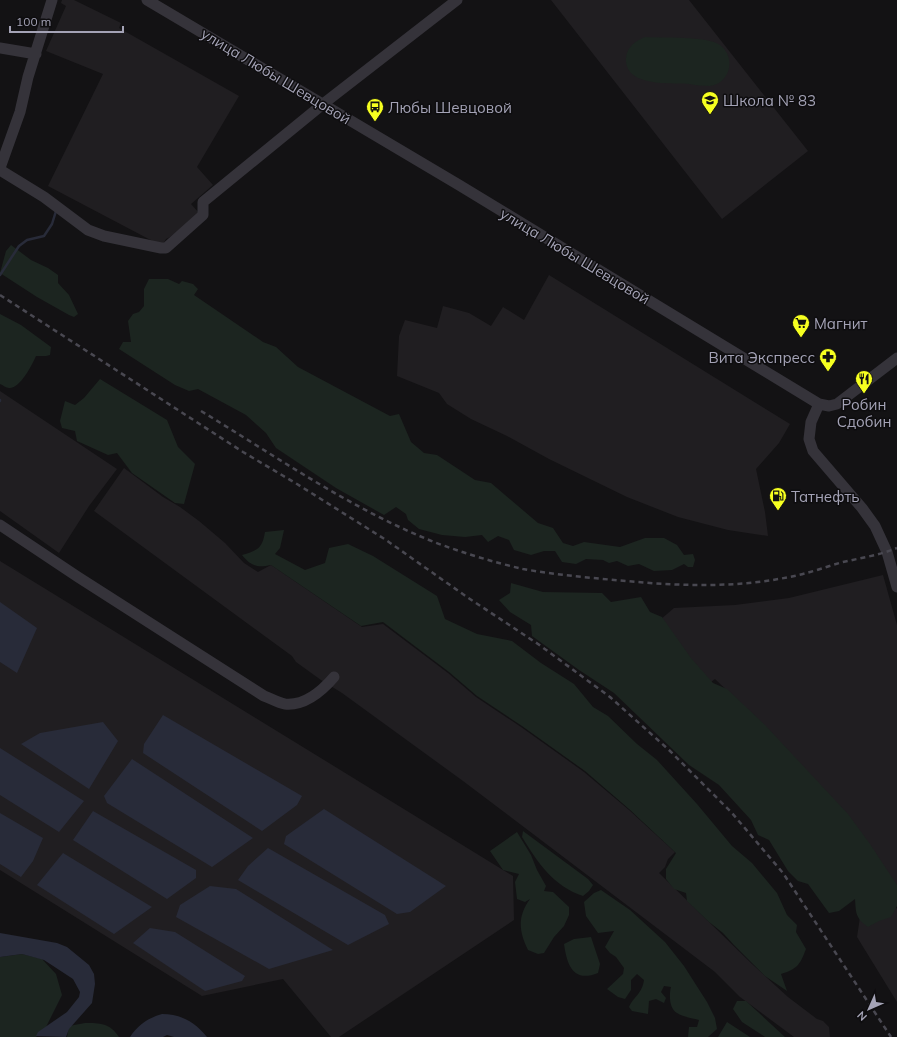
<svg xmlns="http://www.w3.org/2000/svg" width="897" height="1037" font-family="Mulish,sans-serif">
	<rect width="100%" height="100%" fill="#131214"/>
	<!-- built -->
	<path fill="#201e21" d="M 62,0 L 74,0 L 121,23 L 119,28 L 239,96 L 197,167 L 213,185 L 191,204 L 200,214 L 170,237 L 166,239 L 162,246 L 48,186 L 103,74 L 46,51 L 66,6 L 61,3 Z
		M 551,0 L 689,0 L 808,151 L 722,219 Z
		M 549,275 L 790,424 L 779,443 L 756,469 L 765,512 L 768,536 L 728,530 L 678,517 L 627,497 L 549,459 L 507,436 L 471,419 L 447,404 L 439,393 L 397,376 L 399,336 L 405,320 L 437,328 L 443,306 L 469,313 L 491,326 L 503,307 L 524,320 Z
		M 0,391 L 117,469 L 89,506 L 59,553 L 0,511 Z
		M 124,468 L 163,497 L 180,507 L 199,521 L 225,543 L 244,563 L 258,572 L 271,565 L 362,627 L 383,624 L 448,673 L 476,697 L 521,727 L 584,772 L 629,810 L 675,852 L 668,859 L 665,867 L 659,873 L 752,964 L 788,997 L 817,1019 L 823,1021 L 829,1027 L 830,1037 L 794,1037 L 740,997 L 715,972 L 463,781 L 342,693 L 321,680 L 296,662 L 292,656 L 94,511 Z
		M 0,561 L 513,876 L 514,920 L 339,1037 L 331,1037 L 283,979 L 202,996 L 0,870 Z
		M 883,575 L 897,625 L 897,889 L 774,736 L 715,679 L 711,682 L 696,667 L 660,620 L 674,608 L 735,605 L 789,598 Z
		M 883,890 L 897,909 L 897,1002 L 857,937 L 862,904 Z"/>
	<!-- green -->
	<path fill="#1c2520" d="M 645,37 C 662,38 708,36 720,45 C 736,57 731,83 710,86 C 703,86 695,85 689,84 C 670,83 624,87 626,58 C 627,46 636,41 645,37 Z
		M 11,245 L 31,260 L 48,268 L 58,275 L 58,283 L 69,295 L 78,314 L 74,317 L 69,315 L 37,297 L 0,273 L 6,251 Z
		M 149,279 L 168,279 L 179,284 L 182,281 L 193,284 L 198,289 L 194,295 L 263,342 L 276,347 L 298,367 L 390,416 L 399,414 L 411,442 L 424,453 L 437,455 L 475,480 L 491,483 L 538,523 L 553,528 L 563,543 L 573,546 L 584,542 L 620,547 L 645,538 L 664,538 L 677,545 L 684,555 L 693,554 L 695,560 L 693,567 L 688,567 L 684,564 L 672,570 L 654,571 L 639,564 L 628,566 L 617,561 L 609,563 L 603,560 L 586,559 L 576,564 L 562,562 L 555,551 L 544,551 L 531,555 L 514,550 L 509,540 L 498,536 L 488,542 L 482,535 L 465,537 L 442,535 L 419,529 L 408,520 L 406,514 L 396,507 L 384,515 L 336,488 L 276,448 L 266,433 L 246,415 L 198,389 L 189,391 L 175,385 L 119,349 L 123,342 L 131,342 L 128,321 L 133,314 L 139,312 L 144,306 L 144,289 Z
		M 0,314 L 21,325 L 51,347 L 50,355 L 46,356 L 36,356 C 32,365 20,389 9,388 C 6,388 3,385 0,384 Z
		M 100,379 L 167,420 L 178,447 L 195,464 L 184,504 L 175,503 L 132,473 L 117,453 L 108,455 L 77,441 L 75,431 L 62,428 L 60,421 L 65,401 L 75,405 L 84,398 Z
		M 284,530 L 280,548 L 275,554 L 305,570 L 325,563 L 329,548 L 348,544 L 373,556 L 437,596 L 445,619 L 477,634 L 512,641 L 541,663 L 574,684 L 593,707 L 608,716 L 637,744 L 657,760 L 697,804 L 732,846 L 752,863 L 777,893 L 787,915 L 797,925 L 796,932 L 806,949 C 800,965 797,969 781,974 L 787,991 L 765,976 L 733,944 L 723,933 L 709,922 L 687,901 L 686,893 L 674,889 L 666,879 L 666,869 L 676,853 L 629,809 L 585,771 L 522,726 L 477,696 L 449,672 L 383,622 L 361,626 L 271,565 C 257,568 251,566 242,555 C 258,550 262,549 265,532 Z
		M 511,583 L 543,592 L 602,593 L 611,602 L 641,597 L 650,612 L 662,617 L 691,658 L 713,683 L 727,689 L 765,725 L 848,814 L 870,844 L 897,885 L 897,906 L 891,917 L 879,921 L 868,927 C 855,918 856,912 855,899 L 839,911 L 829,913 L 808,884 L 798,881 L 788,871 L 769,840 L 758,835 L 751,820 L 719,785 L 689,765 L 614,693 L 579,670 L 532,636 L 531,625 L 510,612 L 499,600 L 510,593 Z
		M 523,831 L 588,879 L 593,885 L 589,891 L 583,896 C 553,886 538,863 522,837 Z
		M 517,832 L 531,855 L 537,870 L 546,886 L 544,891 L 553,892 L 569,907 L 569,915 L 564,926 L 554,937 L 544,953 L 538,954 L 528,950 C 519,931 517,917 530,899 L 525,902 L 517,899 L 515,882 L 519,874 L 503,870 L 490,851 Z
		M 601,890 L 630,910 L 665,942 L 684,966 L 707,1002 L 715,1018 L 717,1029 L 708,1037 L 688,1037 L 689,1027 L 697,1027 L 699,1020 C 692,1018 683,1017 677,1013 C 669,1008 669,995 671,987 L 664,986 L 661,992 L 666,998 L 664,1003 L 656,999 L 649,1001 L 648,1014 L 632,1011 L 629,1007 C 634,996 642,994 644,980 L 637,974 L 631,980 L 631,990 L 625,999 L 618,997 L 607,989 L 623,974 L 624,968 L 616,957 L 610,953 L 605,947 L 614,931 L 598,933 L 586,916 L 584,902 L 594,893 Z
		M 591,937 L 600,964 L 598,973 C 573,983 567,965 564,944 L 574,939 Z
		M 22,954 L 42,959 L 56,974 L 62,995 L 46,1027 L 36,1037 L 0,1037 L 0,957 Z
		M 737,1001 L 746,1001 L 785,1037 L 765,1037 L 742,1022 L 733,1009 Z
		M 727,1022 L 750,1037 L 718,1037 Z
		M 85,1023 C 100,1023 110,1023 119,1037 L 67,1037 L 69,1026 Z"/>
	<!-- water -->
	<path fill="#282b39" d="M 0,602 L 37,628 L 17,673 L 0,662 Z
		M 163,715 L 302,796 L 297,805 L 262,831 L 143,753 L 144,744 Z
		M 103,722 L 118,741 L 89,789 L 21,744 L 40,733 Z
		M 0,748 L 84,801 L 59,832 L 0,795 Z
		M 132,759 L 253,838 L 212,867 L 107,803 L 104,796 Z
		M 324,809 L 446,886 L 410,912 L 397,914 L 284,844 L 286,836 Z
		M 93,811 L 196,870 L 196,878 L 167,899 L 73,840 Z
		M 0,813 L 43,838 L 33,861 L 21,877 L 0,864 Z
		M 268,848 L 385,915 L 389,924 L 348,945 L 238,880 L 248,866 Z
		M 63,853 L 152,907 L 114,934 L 37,885 Z
		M 210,886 L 236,889 L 333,950 L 269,969 L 176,917 L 180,905 Z
		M 150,928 L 175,932 L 245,976 L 242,981 L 205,991 L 133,943 Z
		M 0,933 L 57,943 L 67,947 L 89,965 L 94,974 L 95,984 L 92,1003 L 69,1029 L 66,1037 L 36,1036 L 38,1032 L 67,1012 L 79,997 L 80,992 L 73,979 L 44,960 L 22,954 L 0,957 Z
		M 162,1014 C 181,1014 195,1022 207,1037 L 174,1037 L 167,1035 L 163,1037 L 130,1037 C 138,1025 148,1018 162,1014 Z"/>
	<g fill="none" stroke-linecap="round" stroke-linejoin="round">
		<!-- stream -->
		<path stroke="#282b39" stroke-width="2.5" d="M 0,275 L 19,246 L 27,240 L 44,236 L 52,224 L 56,211
			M 0,400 L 0,401"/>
		<!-- minor -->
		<path stroke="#35333a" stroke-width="11" d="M 147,0 L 459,185 L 819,404 L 829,406 L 837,404 L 897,358
			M 0,48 L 36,54
			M 0,168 L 20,112 L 28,77 L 52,0
			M 0,170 L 44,197 L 88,230 L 104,236 L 161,248 L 166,248 L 203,215 L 203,202 L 323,104 L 457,0
			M 819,404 L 811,422 L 809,439 L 813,451 L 862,508 L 875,526 L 887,552 L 897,587
			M 0,525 L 78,577 L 264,696 C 270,698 278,703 285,704 C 305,706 322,691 334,677"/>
		<!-- rail -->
		<path stroke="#494851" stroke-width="2.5" stroke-dasharray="5 4" stroke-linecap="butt" d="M 0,295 L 243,452 L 297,484 L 386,540 L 467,597 L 538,644 L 610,697 L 669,750 L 732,813 L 783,873 L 891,1037
			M 201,411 C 277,457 351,509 434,542 C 460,552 496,563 523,569 C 557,575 592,578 626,581 C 680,586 736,588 789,577 C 807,574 825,567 843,562 C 861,558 880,555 897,548"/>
	</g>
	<!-- icons -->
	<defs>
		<symbol id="school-pin" viewBox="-11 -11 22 30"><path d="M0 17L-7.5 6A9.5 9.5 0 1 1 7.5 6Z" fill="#f6ff20" stroke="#0e0d0f"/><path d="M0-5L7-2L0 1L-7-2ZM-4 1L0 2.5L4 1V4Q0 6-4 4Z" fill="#111"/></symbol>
		<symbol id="bus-pin" viewBox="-11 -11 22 30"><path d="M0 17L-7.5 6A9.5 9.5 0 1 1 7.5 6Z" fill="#f6ff20" stroke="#0e0d0f"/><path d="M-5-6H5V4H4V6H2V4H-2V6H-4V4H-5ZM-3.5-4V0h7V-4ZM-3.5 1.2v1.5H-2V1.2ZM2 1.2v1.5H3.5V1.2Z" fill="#111"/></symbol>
		<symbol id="supermarket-pin" viewBox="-11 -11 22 30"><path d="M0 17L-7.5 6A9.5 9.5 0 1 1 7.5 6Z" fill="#f6ff20" stroke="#0e0d0f"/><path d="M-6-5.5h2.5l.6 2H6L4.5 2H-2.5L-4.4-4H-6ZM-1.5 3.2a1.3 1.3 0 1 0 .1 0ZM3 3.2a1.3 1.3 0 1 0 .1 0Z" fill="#111"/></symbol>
		<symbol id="pharmacy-pin" viewBox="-11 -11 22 30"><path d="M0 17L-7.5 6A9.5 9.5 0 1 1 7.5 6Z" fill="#f6ff20" stroke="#0e0d0f"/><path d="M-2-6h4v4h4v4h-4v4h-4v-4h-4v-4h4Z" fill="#111"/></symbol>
		<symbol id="restaurant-pin" viewBox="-11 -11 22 30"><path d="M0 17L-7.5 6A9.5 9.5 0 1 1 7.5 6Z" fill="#f6ff20" stroke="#0e0d0f"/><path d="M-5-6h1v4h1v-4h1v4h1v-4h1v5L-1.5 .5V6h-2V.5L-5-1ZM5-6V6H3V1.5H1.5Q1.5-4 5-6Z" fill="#111"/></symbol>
		<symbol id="fuel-pin" viewBox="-11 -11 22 30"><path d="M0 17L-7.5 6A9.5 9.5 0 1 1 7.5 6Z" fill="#f6ff20" stroke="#0e0d0f"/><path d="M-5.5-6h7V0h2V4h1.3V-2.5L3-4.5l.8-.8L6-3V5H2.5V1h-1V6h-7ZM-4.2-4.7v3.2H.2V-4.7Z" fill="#111"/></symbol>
	</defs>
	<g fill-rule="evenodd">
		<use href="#school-pin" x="700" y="90" width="20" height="27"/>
		<use href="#bus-pin" x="365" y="97" width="20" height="27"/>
		<use href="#supermarket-pin" x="791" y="313" width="20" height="27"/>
		<use href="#pharmacy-pin" x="818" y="347" width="20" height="27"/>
		<use href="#restaurant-pin" x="854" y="369" width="20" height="27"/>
		<use href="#fuel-pin" x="768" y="486" width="20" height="27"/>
	</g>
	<g text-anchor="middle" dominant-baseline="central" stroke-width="3" stroke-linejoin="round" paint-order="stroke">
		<!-- street labels -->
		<g font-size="15" fill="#a4a3b6" stroke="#0e0d0f">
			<text transform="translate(276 76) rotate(31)">улица Любы Шевцовой</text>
			<text transform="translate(575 256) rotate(31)">улица Любы Шевцовой</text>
		</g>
		<!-- poi labels -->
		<g font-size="15" fill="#a4a3b6" stroke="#0e0d0f" text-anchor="start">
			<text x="723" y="100">Школа № 83</text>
			<text x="388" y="107">Любы Шевцовой</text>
			<text x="814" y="323">Магнит</text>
			<text x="815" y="357" text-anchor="end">Вита Экспресс</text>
			<text x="864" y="404" text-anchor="middle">Робин<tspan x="864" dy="17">Сдобин</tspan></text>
			<text x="791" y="496">Татнефть</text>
		</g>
	</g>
	<!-- north arrow -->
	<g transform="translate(869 1009) rotate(225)" stroke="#0e0d0f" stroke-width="3" paint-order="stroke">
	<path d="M0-3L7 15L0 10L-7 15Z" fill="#a4a3b6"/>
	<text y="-6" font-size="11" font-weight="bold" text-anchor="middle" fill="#a4a3b6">N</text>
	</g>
	<!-- scale -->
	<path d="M10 26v6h113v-6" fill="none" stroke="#a4a3b6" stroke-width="2"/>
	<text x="16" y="26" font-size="12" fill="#a4a3b6" stroke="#0e0d0f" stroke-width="3" paint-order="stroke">100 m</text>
</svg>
